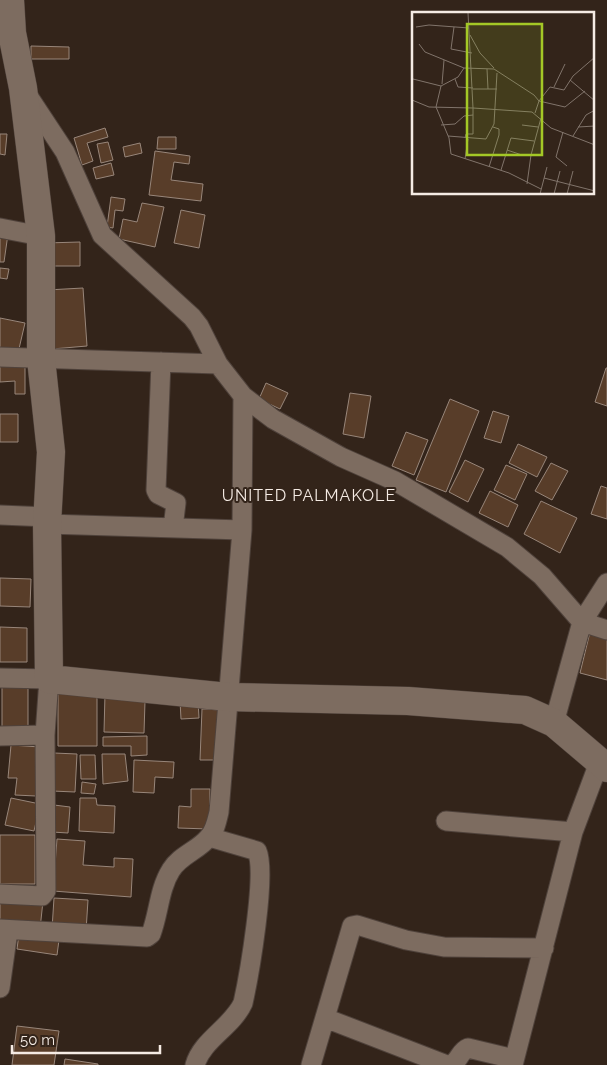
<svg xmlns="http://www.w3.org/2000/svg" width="607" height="1065" font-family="Raleway,sans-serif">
	<rect width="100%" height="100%" fill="#33241a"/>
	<!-- building -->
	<path fill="#583d29" stroke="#98867a" d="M 31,46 L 69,47 L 69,59 L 31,59 Z
		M 105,128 L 108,137 L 87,143 L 93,161 L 82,165 L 74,138 Z
		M 0,134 L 7,134 L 5,155 L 0,154 Z
		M 158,137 L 176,137 L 176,149 L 157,149 Z
		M 108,142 L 113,160 L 101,163 L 97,144 Z
		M 140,143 L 142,153 L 125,157 L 123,147 Z
		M 155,151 L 190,156 L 189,164 L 174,162 L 171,180 L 203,184 L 201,201 L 149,195 Z
		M 111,163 L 114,175 L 96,179 L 93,168 Z
		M 111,197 L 125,199 L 123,211 L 115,210 L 113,228 L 107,227 Z
		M 142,203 L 164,207 L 155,247 L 119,239 L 123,219 L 137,222 Z
		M 181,210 L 205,215 L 199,248 L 174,243 Z
		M 0,233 L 8,234 L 4,262 L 0,262 Z
		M 80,242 L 80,266 L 45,266 L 45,243 Z
		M 0,268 L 9,269 L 7,279 L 0,278 Z
		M 83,288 L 87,346 L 52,349 L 47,290 Z
		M 0,318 L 25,323 L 18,353 L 0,349 Z
		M 0,363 L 25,363 L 25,394 L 15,394 L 15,381 L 0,382 Z
		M 606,368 L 607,368 L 607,406 L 595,402 Z
		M 266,383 L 288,393 L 280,409 L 259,399 Z
		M 350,393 L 371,396 L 364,438 L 343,434 Z
		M 450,399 L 479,411 L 446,492 L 416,480 Z
		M 493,411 L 509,416 L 501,443 L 484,438 Z
		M 0,414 L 18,414 L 18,442 L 0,442 Z
		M 406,432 L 428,440 L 414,475 L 392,466 Z
		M 518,444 L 547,457 L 537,477 L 509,463 Z
		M 465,460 L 484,469 L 468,502 L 449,492 Z
		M 551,463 L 568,471 L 552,500 L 535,491 Z
		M 506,465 L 527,474 L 515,500 L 494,490 Z
		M 601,486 L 607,488 L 607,519 L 591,514 Z
		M 490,491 L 518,505 L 508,527 L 479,513 Z
		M 541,501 L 577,518 L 560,553 L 524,534 Z
		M 0,578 L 31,579 L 30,607 L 0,606 Z
		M 0,627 L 27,628 L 27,662 L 0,662 Z
		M 591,628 L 607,632 L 607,680 L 580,673 Z
		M 2,687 L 28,687 L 28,726 L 2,727 Z
		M 58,692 L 97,692 L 97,746 L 58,746 Z
		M 105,694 L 121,695 L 121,700 L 145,701 L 144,733 L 104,732 Z
		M 198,700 L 199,718 L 181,719 L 180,701 Z
		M 202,709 L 222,710 L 220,760 L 200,760 Z
		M 147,736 L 147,755 L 131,756 L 131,746 L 103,746 L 103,737 Z
		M 11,745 L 40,747 L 36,796 L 15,795 L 17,778 L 8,778 Z
		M 54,753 L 77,754 L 75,792 L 52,791 Z
		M 102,754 L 125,754 L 128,781 L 103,784 Z
		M 80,755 L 95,755 L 96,779 L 81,779 Z
		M 134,760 L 174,762 L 173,778 L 155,777 L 154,793 L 133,792 Z
		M 82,782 L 96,784 L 94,794 L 81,793 Z
		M 191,789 L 210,789 L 209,829 L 178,828 L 179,806 L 191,807 Z
		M 11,798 L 40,804 L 34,831 L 5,825 Z
		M 80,798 L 96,798 L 97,805 L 115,806 L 114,833 L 79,831 Z
		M 54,805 L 70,807 L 68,833 L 52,832 Z
		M 0,835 L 35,835 L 35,884 L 0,884 Z
		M 57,839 L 85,841 L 83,865 L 114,867 L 114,858 L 133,859 L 131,897 L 53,891 Z
		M 0,896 L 43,901 L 40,929 L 0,925 Z
		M 54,898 L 88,900 L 86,931 L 52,929 Z
		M 19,934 L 59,940 L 57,955 L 17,949 Z
		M 17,1026 L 59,1031 L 54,1065 L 12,1065 Z
		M 65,1059 L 98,1064 L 98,1065 L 64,1065 Z"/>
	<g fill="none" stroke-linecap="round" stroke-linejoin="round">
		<defs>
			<path id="street" d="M 26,93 L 65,152 L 102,235 L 192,317 L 199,326 L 218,364
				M 0,228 L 41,236
				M 0,357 L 218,364 L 243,396 L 273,419 L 341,457 L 395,481 L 507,547 L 542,576 L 582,622 L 554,723
				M 161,362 L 156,490 L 158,494 L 176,503 L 173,528
				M 0,515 L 48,517
				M 47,524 L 242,530
				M 607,583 L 582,622 L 607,630
				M 0,678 L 49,679 L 45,735 L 46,891 L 42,896 L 0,894
				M 0,736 L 45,735
				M 446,821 L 573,832
				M 0,929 L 147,937 L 151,934 C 159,913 159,889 171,870 C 180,855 199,850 209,837 C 215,831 217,820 219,812 L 242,530 L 243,396
				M 0,988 L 8,931
				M 325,1018 L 447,1065
				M 195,1065 C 202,1040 232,1027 243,1003 C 249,976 267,873 257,851 L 209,837
				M 311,1065 L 352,926 L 357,925 L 406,940 L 444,947 L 544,948
				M 451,1065 C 459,1061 460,1051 468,1048 L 514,1059
				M 513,1065 L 573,832 L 600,760"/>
			<path id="secondary" d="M 10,0 L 12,33 L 23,88 L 41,236 L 41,359 L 51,452 L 47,524 L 49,679 L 228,697 L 408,701 L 525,710 L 554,723 L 607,768"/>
		</defs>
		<!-- street casing -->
		<use href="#street" stroke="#4f423b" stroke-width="21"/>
		<!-- secondary casing -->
		<use href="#secondary" stroke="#4f423b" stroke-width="29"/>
		<!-- street -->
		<use href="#street" stroke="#7d6c60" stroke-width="19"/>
		<!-- secondary -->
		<use href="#secondary" stroke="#7d6c60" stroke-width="28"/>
	</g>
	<g text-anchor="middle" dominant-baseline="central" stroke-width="4" stroke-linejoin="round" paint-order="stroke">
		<!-- quarter labels -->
		<g font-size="16" letter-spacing="1" fill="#f5ebe4" stroke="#33241a">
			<text x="309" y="495">UNITED PALMAKOLE</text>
		</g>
	</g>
	<!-- overview -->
	<g transform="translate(412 12)">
		<rect width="182" height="182" fill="#33241a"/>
		<path fill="none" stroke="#81746b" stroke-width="1" d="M 56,1 L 61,96 L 120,100 L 139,116 L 183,133M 4,15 L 17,13 L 57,16M 42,15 L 39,37 L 60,41M 58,23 L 68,41 L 82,56M 7,32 L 13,40 L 52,56M 75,57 L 76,77M 1,67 L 29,74M 43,67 L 46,75 L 61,76M 158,68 L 183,89M 30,72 L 32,48M 142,75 L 153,52M 61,77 L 85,77M 173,79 L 153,95 L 127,89 L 138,75 L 152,78 L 161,64 L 183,45M 0,88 L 17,95 L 61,96 L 61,122 L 54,122 L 53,126M 123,101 L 127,89 L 122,83 L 82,57 L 52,56 L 46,65 L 29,74 L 24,95 L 37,126 L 39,142 L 97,161 L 129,177M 29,113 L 43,112 L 52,104 L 61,103M 110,113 L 126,115M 166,115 L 183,114M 151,120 L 144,145 L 155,154M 36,124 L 74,127 L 82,112 L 85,61M 161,124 L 174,103 L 183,98M 95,138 L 110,143 L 119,143M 53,147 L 56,127M 77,155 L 87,123 L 87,117 L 81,115M 89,158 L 99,126 L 122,129M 132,166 L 183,179M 115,172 L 119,143 L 129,106M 128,182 L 135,155M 142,182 L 148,159M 155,182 L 161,159"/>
		<path fill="#a4c826" fill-opacity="0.15" stroke="#a4c826" stroke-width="2.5" d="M 55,12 L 130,12 L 130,143 L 55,143 Z"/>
		<rect width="182" height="182" fill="none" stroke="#f5ebe4" stroke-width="2.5"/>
	</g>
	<!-- scale -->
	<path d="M12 1045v8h148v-8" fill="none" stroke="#f5ebe4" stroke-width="2.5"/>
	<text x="20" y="1045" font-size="15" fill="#f5ebe4" stroke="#33241a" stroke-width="4" paint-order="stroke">50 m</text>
</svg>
